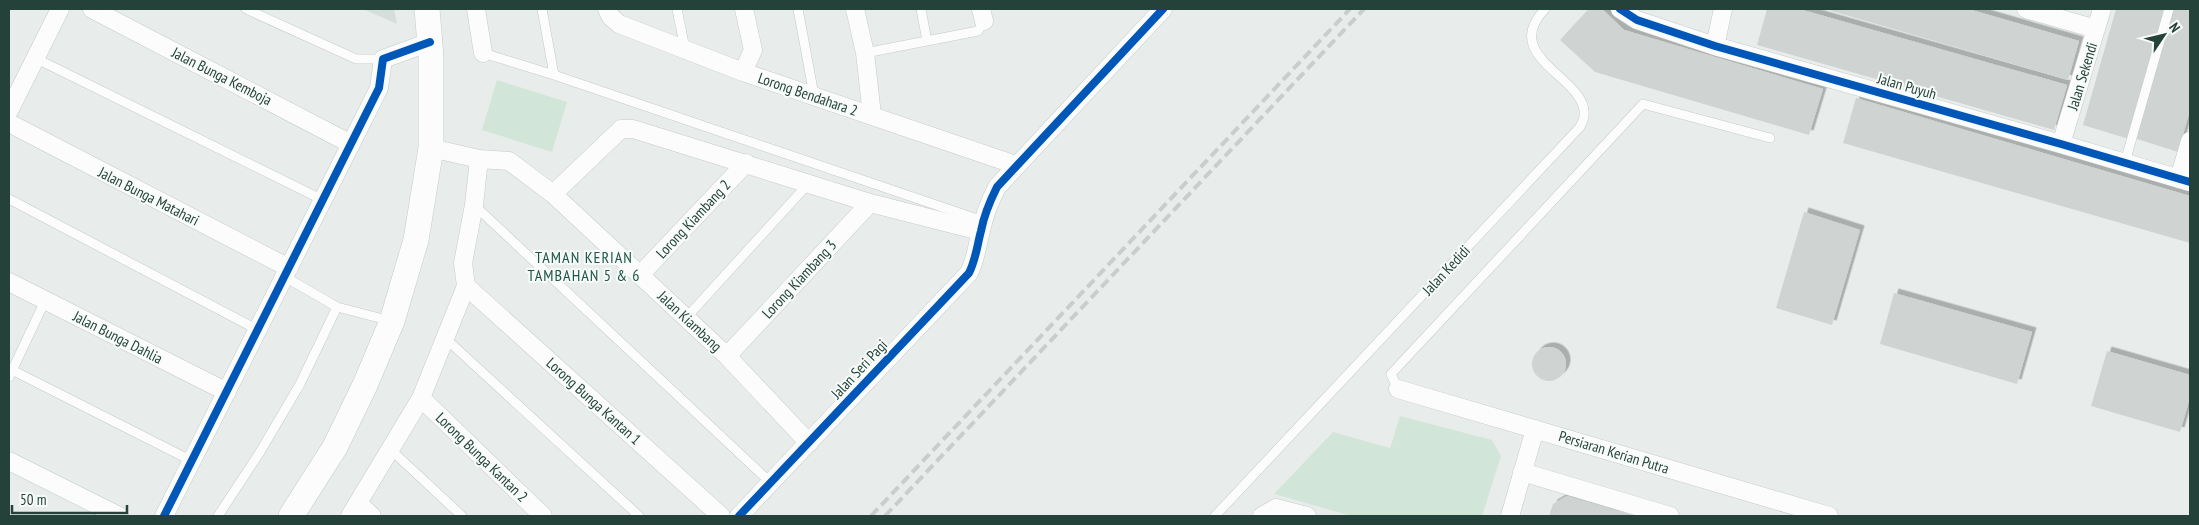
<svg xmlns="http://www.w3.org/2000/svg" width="2199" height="525" font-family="'PT Sans Narrow',sans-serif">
	<defs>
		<filter id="shadow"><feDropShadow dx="4.5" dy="-4.5" stdDeviation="0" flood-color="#0004"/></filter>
	</defs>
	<rect width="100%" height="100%" fill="#e8edeb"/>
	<!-- built -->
	<path fill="#d6dedb" d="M 363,9 L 394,9 L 397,24 Z"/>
	<!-- green -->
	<path fill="#d1e6d8" d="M 497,80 L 567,102 L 552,152 L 482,130 Z
		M 1400,416 L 1492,440 L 1501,456 L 1482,516 L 1351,516 L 1274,494 L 1333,432 L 1390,448 Z"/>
	<!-- building -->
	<path fill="#cfd4d2" filter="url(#shadow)" d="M 1589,9 L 1602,9 L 1624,30 L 1823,89 L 1809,135 L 1595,72 L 1560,40 Z
		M 1767,9 L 1799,9 L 2067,85 L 2054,130 L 1757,45 Z
		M 1825,9 L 1968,9 L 2079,41 L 2068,80 Z
		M 2116,9 L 2166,9 L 2129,139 L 2083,125 Z
		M 2171,9 L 2190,9 L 2190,110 L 2178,152 L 2134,138 Z
		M 1856,98 L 2190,196 L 2190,243 L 1843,143 Z
		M 1804,212 L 1860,230 L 1832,325 L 1776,308 Z
		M 1894,293 L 2032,332 L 2017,384 L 1880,344 Z
		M1532 364a17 17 0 1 1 34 0a17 17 0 1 1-34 0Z
		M 2107,351 L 2190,375 L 2190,397 L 2180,432 L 2091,406 Z
		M 1567,496 L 1636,516 L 1549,516 L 1553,504 Z"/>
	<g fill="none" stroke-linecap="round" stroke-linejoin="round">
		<defs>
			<path id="lane" d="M 246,9 L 356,59 L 383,59
				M 677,9 L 685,49
				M 798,9 L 814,95
				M 921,9 L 927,41
				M 483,53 L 554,75 L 542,9
				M 865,53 L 978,31 L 984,21
				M 35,58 L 323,200
				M 554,75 L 983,221
				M 2125,162 L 2169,9
				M 9,199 L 258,330
				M 474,205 L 771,483
				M 292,281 L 337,307 L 391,321
				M 686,318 L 809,183
				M 445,338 L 639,516
				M 12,370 L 192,461
				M 9,377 L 45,301
				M 1398,389 L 1391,374 L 1643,104 L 1770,138
				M 390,449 L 462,516
				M 218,516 L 260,452 L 300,384 L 337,307
				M 1215,516 L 1580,127 C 1581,124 1584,120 1584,116 C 1589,78 1498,58 1545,9"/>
			<path id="street" d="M 92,9 L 351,144
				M 476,9 L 483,53
				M 607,9 L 611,17 L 619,24 L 743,72 L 1016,165
				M 855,9 L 865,53 L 872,115
				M 981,9 L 984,21
				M 1620,9 L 1637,20 L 1715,46 L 2061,144 L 2190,182
				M 2026,9 L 2096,29
				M 1715,46 L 1723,9
				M 743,72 L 753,50 L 744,9
				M 9,111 L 60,9
				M 9,123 L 289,268
				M 2061,144 L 2102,9
				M 431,148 L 479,159 L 509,161 L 553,194 L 727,356 L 809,443
				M 2179,179 L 2190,141
				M 553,194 L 621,129 L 633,129 L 870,203 L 980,231
				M 640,275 L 746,163
				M 9,282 L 227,392
				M 466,286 L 721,516
				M 727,356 L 870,203
				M 1398,389 L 1829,516
				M 421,398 L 543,516
				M 9,461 L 119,516
				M 1522,472 L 1670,516
				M 358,503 L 372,516
				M 164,516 L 379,88 L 383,59 L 430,42
				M 350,516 L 421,398 L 466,286 L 463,263 L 474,205 L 479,159
				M 739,516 L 969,273 C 976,259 977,246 981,231 C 984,215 990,201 997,187 L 1163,9
				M 1262,516 L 1276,508 L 1307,516
				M 1510,516 L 1535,429"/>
			<path id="secondary" d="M 291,516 L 335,447 L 365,385 L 392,321 L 416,240 L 431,148 L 431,57 L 427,9"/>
		</defs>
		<!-- lane casing -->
		<use href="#lane" stroke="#c5cac8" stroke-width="10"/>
		<!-- street casing -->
		<use href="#street" stroke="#c5cac8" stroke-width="19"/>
		<!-- secondary casing -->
		<use href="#secondary" stroke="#c3cbc8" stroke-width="26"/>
		<!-- lane -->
		<use href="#lane" stroke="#fcfcfc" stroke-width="9"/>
		<!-- street -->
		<use href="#street" stroke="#fcfcfc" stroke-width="18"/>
		<!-- secondary -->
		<use href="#secondary" stroke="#fcfcfc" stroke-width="25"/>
		<!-- rail -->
		<path stroke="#c9cdcc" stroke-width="4" stroke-dasharray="10 5" stroke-linecap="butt" d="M 871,516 L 1350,9
			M 885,516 L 1364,9"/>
		<defs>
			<path id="cycleway" d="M 1620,9 L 1637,20 L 1715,46 L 2061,144 L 2190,182
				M 164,516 L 379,88 L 383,59 L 430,42
				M 739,516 L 969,273 C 976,259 977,246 981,231 C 984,215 990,201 997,187 L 1163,9"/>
		</defs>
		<!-- cycleway casing -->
		<use href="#cycleway" stroke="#f7fbf9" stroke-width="11"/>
		<!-- cycleway -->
		<use href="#cycleway" stroke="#0057b8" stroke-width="8"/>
	</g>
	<g text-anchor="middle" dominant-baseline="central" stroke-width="4" stroke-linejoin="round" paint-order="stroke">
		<!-- street labels -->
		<g font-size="15" fill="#24423a" stroke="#f7fbf9">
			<text transform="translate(222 76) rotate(27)">Jalan Bunga Kemboja</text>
			<text transform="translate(2082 76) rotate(-73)">Jalan Sekendi</text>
			<text transform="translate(1907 86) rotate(16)">Jalan Puyuh</text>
			<text transform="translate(808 94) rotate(19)">Lorong Bendahara 2</text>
			<text transform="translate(149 196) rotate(27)">Jalan Bunga Matahari</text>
			<text transform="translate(693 219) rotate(-47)">Lorong Kiambang 2</text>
			<text transform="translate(1446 270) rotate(-47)">Jalan Kedidi</text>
			<text transform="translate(799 279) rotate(-47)">Lorong Kiambang 3</text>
			<text transform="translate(690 321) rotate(43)">Jalan Kiambang</text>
			<text transform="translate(118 337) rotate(27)">Jalan Bunga Dahlia</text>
			<text transform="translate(859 369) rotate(-47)">Jalan Seri Pagi</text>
			<text transform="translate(594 401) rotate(42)">Lorong Bunga Kantan 1</text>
			<text transform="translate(1614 452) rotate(17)">Persiaran Kerian Putra</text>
			<text transform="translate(482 457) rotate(44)">Lorong Bunga Kantan 2</text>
		</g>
		<!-- neighbourhood labels -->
		<g font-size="16" letter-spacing="1" fill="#1f5548" stroke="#f7fbf9">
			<text x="584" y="257">TAMAN KERIAN<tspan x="584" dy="18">TAMBAHAN 5 &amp; 6</tspan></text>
		</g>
	</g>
	<!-- border -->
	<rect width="2199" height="525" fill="none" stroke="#24423a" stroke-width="20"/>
	<!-- north arrow -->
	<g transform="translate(2164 35) rotate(55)" stroke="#f7fbf9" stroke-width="4" paint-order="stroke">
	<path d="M0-4L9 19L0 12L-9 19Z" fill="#24423a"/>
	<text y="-8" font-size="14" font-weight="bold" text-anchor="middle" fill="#24423a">N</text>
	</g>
	<!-- scale -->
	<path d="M12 505v8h115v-8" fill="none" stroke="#24423a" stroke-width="2.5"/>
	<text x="20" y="505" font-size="15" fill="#24423a" stroke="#f7fbf9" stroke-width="4" paint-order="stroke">50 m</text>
</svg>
